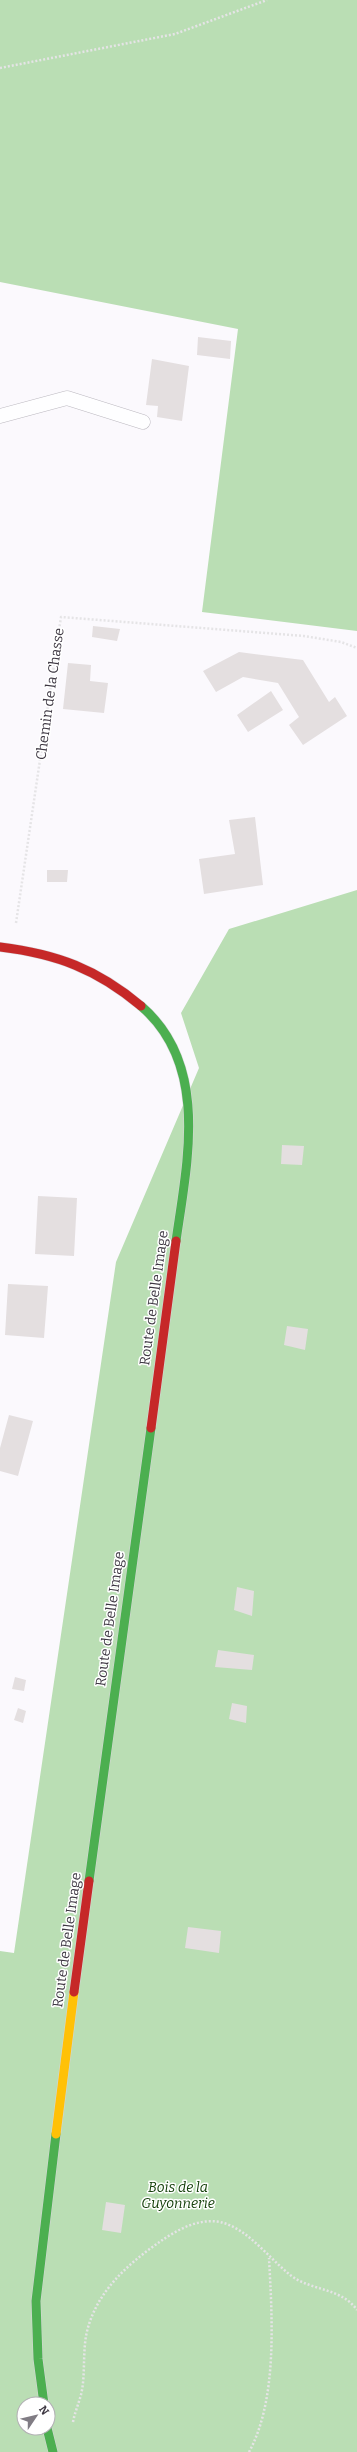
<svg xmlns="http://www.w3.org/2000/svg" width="357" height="2452" font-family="Bitter,serif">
	<rect width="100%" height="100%" fill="#fbf9fd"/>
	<!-- forest -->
	<path fill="#badeb4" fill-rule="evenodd" d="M 0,0 L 357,0 L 357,631 L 202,612 L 238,329 L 0,282 Z
		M 357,890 L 357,2452 L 0,2452 L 0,1951 L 14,1953 L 116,1262 L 199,1068 L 181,1013 L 229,929 ZM 24,2404 L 48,2404 L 48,2428 L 24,2428 Z"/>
	<!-- building -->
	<path fill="#e4dfe0" d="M 198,337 L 231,341 L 230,359 L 197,355 Z
		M 152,359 L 189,366 L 182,421 L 157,417 L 158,406 L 146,405 Z
		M 93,626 L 120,629 L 117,641 L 92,637 Z
		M 239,652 L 303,660 L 329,702 L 335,697 L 347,716 L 303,745 L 289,725 L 299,717 L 278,683 L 243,677 L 216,692 L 203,671 Z
		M 68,663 L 91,665 L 90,681 L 108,683 L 104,713 L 63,709 Z
		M 271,691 L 283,710 L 248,732 L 237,715 Z
		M 255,817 L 263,885 L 204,894 L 199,859 L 235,854 L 229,820 Z
		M 47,870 L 68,870 L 67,882 L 47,882 Z
		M 282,1145 L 304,1146 L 302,1165 L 281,1164 Z
		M 38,1196 L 77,1198 L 74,1256 L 35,1254 Z
		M 8,1284 L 48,1286 L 44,1338 L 5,1335 Z
		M 287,1326 L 308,1329 L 305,1350 L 284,1345 Z
		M 9,1415 L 33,1421 L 18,1476 L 0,1471 L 0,1448 Z
		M 237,1587 L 254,1591 L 252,1616 L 234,1610 Z
		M 218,1650 L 254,1655 L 252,1670 L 215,1667 Z
		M 15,1677 L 26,1680 L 24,1691 L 12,1689 Z
		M 232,1703 L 247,1706 L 246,1723 L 229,1719 Z
		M 18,1708 L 26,1711 L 23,1723 L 14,1720 Z
		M 188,1927 L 221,1931 L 219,1953 L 185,1948 Z
		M 106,2202 L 125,2205 L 121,2233 L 102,2230 Z"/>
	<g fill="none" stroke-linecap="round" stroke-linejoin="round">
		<defs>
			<path id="lane" d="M 0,416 L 67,398 L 143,422"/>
			<path id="fast" d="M 141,1006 C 210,1065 187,1163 176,1241
				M 89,1881 L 151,1428
				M 44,2404 L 38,2359 L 36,2301 L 56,2134
				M 47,2428 L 53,2452"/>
			<path id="slow" d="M 56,2134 L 74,1992"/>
			<path id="jam" d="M 0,947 C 57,954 97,969 141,1006
				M 151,1428 L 176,1241
				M 74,1992 L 89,1881"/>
		</defs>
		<!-- lane casing -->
		<use href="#lane" stroke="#bcb9c0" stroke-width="15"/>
		<!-- fast casing -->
		<use href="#fast" stroke="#d7d5d9" stroke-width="10"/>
		<!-- slow casing -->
		<use href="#slow" stroke="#d7d5d9" stroke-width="10"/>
		<!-- jam casing -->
		<use href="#jam" stroke="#d7d5d9" stroke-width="10"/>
		<!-- path -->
		<path stroke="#e5e4e6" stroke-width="2.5" stroke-dasharray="2 2" stroke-linecap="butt" d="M 0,68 L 175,34 L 267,0
			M 16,923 L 61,617 L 304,636 L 341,642 L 357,648
			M 73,2422 C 75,2411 80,2401 82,2390 C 85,2373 83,2354 86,2336 C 94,2294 127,2264 161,2241 C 177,2230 198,2218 220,2222 C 247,2228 268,2257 289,2274 C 309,2291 341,2287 357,2310
			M 249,2452 C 278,2399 272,2316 269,2258"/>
		<!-- lane -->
		<use href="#lane" stroke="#fefeff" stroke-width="14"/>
		<!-- fast -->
		<use href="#fast" stroke="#4caf50" stroke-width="9"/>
		<!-- slow -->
		<use href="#slow" stroke="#ffc107" stroke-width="9"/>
		<!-- jam -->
		<use href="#jam" stroke="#c62828" stroke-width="9"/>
	</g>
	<g text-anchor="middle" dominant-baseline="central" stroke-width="3" stroke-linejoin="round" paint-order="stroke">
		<!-- street labels -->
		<g font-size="14" fill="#3e3843" stroke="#fff">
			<text transform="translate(50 694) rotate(-82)">Chemin de la Chasse</text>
			<text transform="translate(154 1298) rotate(-82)">Route de Belle Image</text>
			<text transform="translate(110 1619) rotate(-82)">Route de Belle Image</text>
			<text transform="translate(67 1940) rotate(-82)">Route de Belle Image</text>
		</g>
		<!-- park labels -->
		<g font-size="14" font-style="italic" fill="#15410b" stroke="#fff">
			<text x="178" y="2187">Bois de la<tspan x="178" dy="16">Guyonnerie</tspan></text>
		</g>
	</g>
	<!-- north arrow -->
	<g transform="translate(36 2416) rotate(55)"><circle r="19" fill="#ffffff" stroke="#b2afb4"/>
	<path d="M0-3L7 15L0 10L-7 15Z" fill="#807c84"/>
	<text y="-6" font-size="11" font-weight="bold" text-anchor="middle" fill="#3e3843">N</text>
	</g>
</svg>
